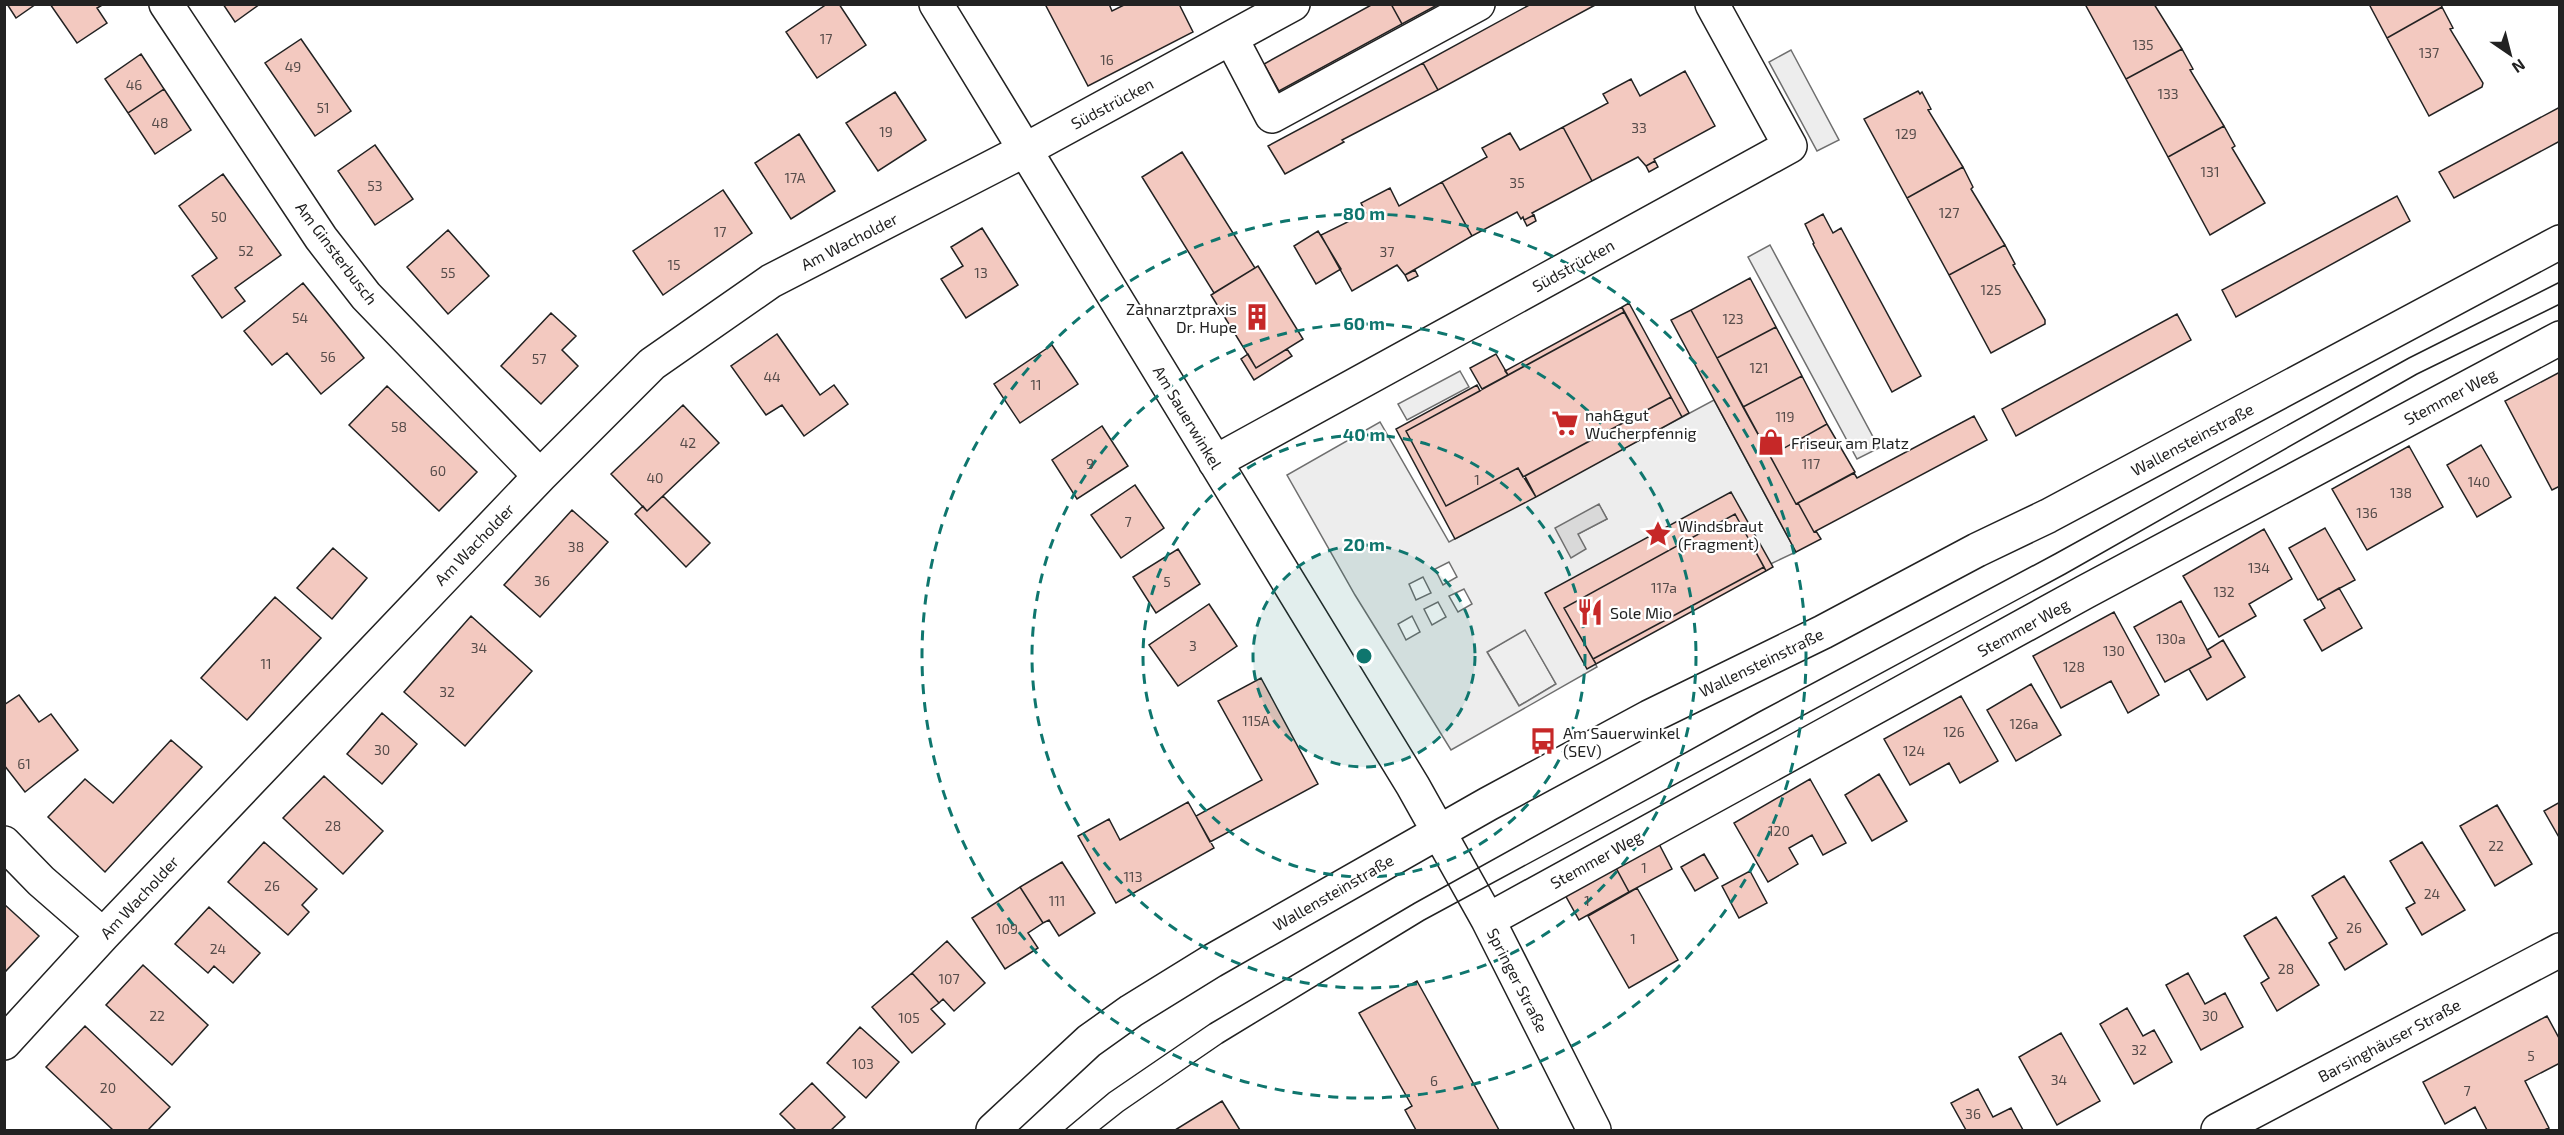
<svg xmlns="http://www.w3.org/2000/svg" width="2564" height="1135" font-family="'Exo 2',sans-serif">
	<rect width="100%" height="100%" fill="#fff"/>
	<!-- green -->
	<path fill="#eee" stroke="#6f6f6f" stroke-width="1.5" d="M 1525,629 L 1556,684 L 1519,706 L 1487,652 Z"/>
	<!-- parking -->
	<path fill="#ededed" stroke="#6f6f6f" stroke-width="1.5" fill-rule="evenodd" d="M 1791,50 L 1839,140 L 1817,151 L 1769,62 Z
		M 1770,245 L 1879,448 L 1857,459 L 1748,257 Z
		M 1460,371 L 1469,387 L 1407,420 L 1398,404 Z
		M 1714,400 L 1796,552 L 1764,567 L 1736,515 L 1565,608 L 1597,667 L 1451,750 L 1355,595 L 1287,475 L 1380,422 L 1449,542 ZM 1599,505 L 1607,519 L 1578,534 ZM 1449,562 L 1457,577 L 1443,585 L 1435,569 ZM 1423,577 L 1431,593 L 1416,600 L 1409,584 ZM 1464,589 L 1472,604 L 1458,612 L 1449,596 ZM 1438,602 L 1446,617 L 1432,625 L 1424,609 ZM 1412,616 L 1420,632 L 1406,640 L 1398,624 ZM 1525,630 L 1556,684 L 1519,706 L 1487,652 Z"/>
	<!-- water -->
	<path fill="#d9d9d9" stroke="#6f6f6f" stroke-width="1.5" d="M 1599,504 L 1607,519 L 1578,534 L 1586,549 L 1571,558 L 1555,528 Z"/>
	<!-- building -->
	<path fill="#f3c9c0" stroke="#222" stroke-width="1.5" d="M 7,4 L 36,4 L 16,18 Z
		M 50,4 L 104,4 L 97,8 L 107,23 L 77,43 Z
		M 223,4 L 260,4 L 235,22 Z
		M 827,4 L 839,4 L 866,45 L 817,78 L 786,32 Z
		M 1045,4 L 1109,4 L 1112,11 L 1126,4 L 1179,4 L 1193,32 L 1088,86 Z
		M 1373,4 L 1391,4 L 1402,24 L 1279,91 L 1264,64 Z
		M 1391,4 L 1439,4 L 1402,24 Z
		M 1531,4 L 1597,4 L 1438,90 L 1423,63 Z
		M 2085,4 L 2154,4 L 2182,49 L 2126,79 Z
		M 2369,4 L 2441,4 L 2442,7 L 2387,38 Z
		M 2442,7 L 2453,28 L 2450,29 L 2483,83 L 2482,87 L 2429,116 L 2387,38 Z
		M 301,39 L 351,111 L 315,136 L 265,63 Z
		M 2182,49 L 2193,69 L 2190,70 L 2224,126 L 2168,157 L 2126,79 Z
		M 141,54 L 164,89 L 128,113 L 105,79 Z
		M 1423,63 L 1438,90 L 1342,140 L 1344,142 L 1285,174 L 1268,146 Z
		M 1685,71 L 1715,126 L 1654,159 L 1655,161 L 1646,166 L 1638,157 L 1592,181 L 1563,127 L 1608,103 L 1603,94 L 1631,79 L 1640,96 Z
		M 164,89 L 191,130 L 155,154 L 128,113 Z
		M 1918,91 L 1920,94 L 1922,92 L 1931,109 L 1928,110 L 1963,167 L 1907,198 L 1864,119 Z
		M 895,92 L 926,140 L 878,171 L 846,123 Z
		M 2560,107 L 2560,141 L 2454,198 L 2439,172 Z
		M 2224,126 L 2235,146 L 2232,148 L 2265,203 L 2210,235 L 2168,157 Z
		M 1563,127 L 1592,181 L 1532,213 L 1534,215 L 1524,220 L 1523,217 L 1521,219 L 1517,212 L 1472,236 L 1442,182 L 1487,157 L 1482,148 L 1510,133 L 1520,150 Z
		M 799,134 L 835,191 L 791,219 L 755,163 Z
		M 375,145 L 413,199 L 375,225 L 338,171 Z
		M 1182,152 L 1255,268 L 1214,293 L 1142,177 Z
		M 1655,161 L 1658,167 L 1649,172 L 1646,166 Z
		M 1963,167 L 1973,187 L 1971,189 L 2005,245 L 1949,275 L 1907,198 Z
		M 223,174 L 281,255 L 235,288 L 245,301 L 222,318 L 192,276 L 217,258 L 179,206 Z
		M 1442,182 L 1472,236 L 1405,275 L 1397,265 L 1352,291 L 1321,235 L 1366,213 L 1361,203 L 1390,188 L 1399,206 Z
		M 723,190 L 752,233 L 663,295 L 633,251 Z
		M 2397,196 L 2410,221 L 2236,317 L 2222,290 Z
		M 1823,214 L 1833,233 L 1841,228 L 1921,376 L 1892,392 L 1813,244 L 1814,243 L 1805,224 Z
		M 1534,215 L 1536,221 L 1527,226 L 1524,220 Z
		M 982,228 L 1018,285 L 966,318 L 941,279 L 963,266 L 951,247 Z
		M 448,230 L 489,276 L 448,314 L 407,267 Z
		M 1318,231 L 1341,269 L 1316,284 L 1294,246 Z
		M 2005,245 L 2015,264 L 2013,265 L 2045,320 L 2045,324 L 1991,353 L 1949,275 Z
		M 1258,266 L 1303,339 L 1256,368 L 1211,295 Z
		M 1415,270 L 1418,276 L 1408,281 L 1405,275 Z
		M 1750,278 L 1776,327 L 1717,358 L 1691,310 Z
		M 303,283 L 364,358 L 321,394 L 287,353 L 272,365 L 244,331 Z
		M 1629,303 L 1689,413 L 1682,417 L 1622,307 Z
		M 1622,307 L 1624,312 L 1508,375 L 1505,371 Z
		M 1691,310 L 1796,504 L 1798,503 L 1814,532 L 1816,531 L 1821,539 L 1796,552 L 1671,320 Z
		M 1624,312 L 1671,397 L 1523,477 L 1518,468 L 1446,506 L 1406,431 Z
		M 551,313 L 576,336 L 562,350 L 578,366 L 541,404 L 501,366 Z
		M 2177,314 L 2191,340 L 2016,436 L 2002,409 Z
		M 1776,327 L 1802,376 L 1743,407 L 1717,358 Z
		M 777,334 L 820,395 L 834,385 L 848,404 L 804,436 L 782,405 L 766,415 L 731,366 Z
		M 1052,345 L 1078,384 L 1020,423 L 994,384 Z
		M 1287,349 L 1292,356 L 1254,380 L 1241,359 L 1248,354 L 1256,368 Z
		M 1496,354 L 1508,375 L 1482,389 L 1470,368 Z
		M 2560,372 L 2560,486 L 2552,490 L 2505,401 Z
		M 1802,376 L 1827,424 L 1770,456 L 1743,407 Z
		M 1477,385 L 1480,391 L 1406,431 L 1446,506 L 1518,468 L 1536,497 L 1455,539 L 1396,429 Z
		M 387,386 L 477,472 L 439,511 L 349,425 Z
		M 1671,397 L 1682,417 L 1536,497 L 1525,476 Z
		M 683,405 L 719,443 L 647,511 L 611,474 Z
		M 1974,416 L 1987,440 L 1814,532 L 1798,503 L 1854,473 L 1857,478 Z
		M 1827,424 L 1855,472 L 1796,504 L 1770,456 Z
		M 1102,426 L 1128,466 L 1077,499 L 1052,460 Z
		M 2481,445 L 2511,497 L 2477,517 L 2447,465 Z
		M 2409,446 L 2443,507 L 2367,550 L 2332,489 Z
		M 1135,485 L 1164,528 L 1121,558 L 1091,515 Z
		M 1731,492 L 1773,567 L 1766,571 L 1735,514 L 1564,608 L 1596,664 L 1587,669 L 1545,593 Z
		M 663,496 L 710,543 L 686,567 L 635,514 L 643,506 L 647,511 Z
		M 572,510 L 608,542 L 540,617 L 504,585 Z
		M 1735,514 L 1764,567 L 1593,659 L 1564,608 Z
		M 2325,528 L 2355,580 L 2318,600 L 2289,548 Z
		M 2264,529 L 2292,579 L 2249,604 L 2256,616 L 2219,637 L 2183,576 Z
		M 333,548 L 367,578 L 332,619 L 297,588 Z
		M 1178,549 L 1200,584 L 1156,613 L 1133,577 Z
		M 1764,567 L 1766,571 L 1596,664 L 1593,659 Z
		M 2339,588 L 2362,628 L 2322,651 L 2304,620 L 2325,608 L 2320,599 Z
		M 275,597 L 321,638 L 247,720 L 201,678 Z
		M 2181,601 L 2211,657 L 2165,682 L 2134,627 Z
		M 1209,604 L 1237,646 L 1178,686 L 1149,645 Z
		M 2114,612 L 2159,695 L 2128,713 L 2111,681 L 2061,708 L 2033,656 Z
		M 471,616 L 532,671 L 465,746 L 404,692 Z
		M 2223,640 L 2245,677 L 2207,700 L 2189,669 L 2211,657 L 2207,650 Z
		M 1261,678 L 1318,784 L 1210,842 L 1196,816 L 1262,780 L 1218,701 Z
		M 2031,684 L 2061,735 L 2016,761 L 1987,710 Z
		M 19,695 L 39,722 L 51,714 L 78,750 L 25,792 L 4,765 L 4,705 Z
		M 1961,696 L 1998,761 L 1960,783 L 1949,763 L 1910,785 L 1884,739 Z
		M 382,713 L 417,744 L 382,784 L 347,754 Z
		M 171,740 L 202,767 L 105,872 L 48,817 L 85,779 L 113,803 Z
		M 1879,774 L 1907,821 L 1872,841 L 1845,795 Z
		M 324,776 L 383,831 L 343,874 L 283,818 Z
		M 1810,779 L 1846,843 L 1823,855 L 1812,835 L 1789,848 L 1798,864 L 1768,882 L 1734,823 Z
		M 1188,802 L 1214,848 L 1116,903 L 1078,836 L 1109,819 L 1120,840 Z
		M 2560,802 L 2560,839 L 2544,811 Z
		M 2497,805 L 2532,864 L 2495,886 L 2460,826 Z
		M 264,842 L 317,889 L 302,905 L 309,912 L 288,935 L 228,882 Z
		M 1658,842 L 1672,869 L 1629,892 L 1615,866 Z
		M 2422,842 L 2465,910 L 2422,935 L 2406,908 L 2415,903 L 2390,861 Z
		M 1704,854 L 1718,878 L 1695,891 L 1681,867 Z
		M 1062,862 L 1095,913 L 1059,936 L 1049,920 L 1043,923 L 1020,887 Z
		M 1615,866 L 1629,892 L 1579,920 L 1564,893 Z
		M 1750,871 L 1767,903 L 1739,918 L 1722,886 Z
		M 2344,876 L 2387,944 L 2345,970 L 2329,943 L 2337,938 L 2312,896 Z
		M 1020,887 L 1043,923 L 1028,933 L 1038,948 L 1005,969 L 972,918 Z
		M 1637,888 L 1678,960 L 1629,988 L 1588,916 Z
		M 4,904 L 39,936 L 4,973 Z
		M 209,907 L 260,953 L 233,983 L 214,966 L 208,973 L 175,944 Z
		M 2276,917 L 2319,985 L 2277,1011 L 2261,983 L 2269,978 L 2244,936 Z
		M 947,941 L 985,983 L 954,1011 L 943,999 L 939,1003 L 912,973 Z
		M 143,965 L 208,1025 L 172,1065 L 106,1005 Z
		M 912,973 L 939,1003 L 931,1009 L 945,1024 L 912,1053 L 872,1007 Z
		M 2188,973 L 2205,1004 L 2225,993 L 2243,1027 L 2201,1050 L 2166,985 Z
		M 1417,981 L 1427,999 L 1499,1130 L 1416,1130 L 1405,1110 L 1412,1106 L 1359,1013 Z
		M 2127,1008 L 2143,1036 L 2154,1030 L 2172,1062 L 2134,1084 L 2100,1024 Z
		M 2547,1016 L 2560,1040 L 2560,1063 L 2525,1081 L 2549,1128 L 2544,1130 L 2487,1130 L 2475,1107 L 2445,1124 L 2423,1082 Z
		M 85,1026 L 170,1107 L 148,1130 L 113,1130 L 46,1067 Z
		M 860,1027 L 899,1062 L 866,1098 L 827,1063 Z
		M 2061,1033 L 2100,1101 L 2057,1125 L 2019,1057 Z
		M 812,1083 L 845,1117 L 831,1130 L 796,1130 L 780,1114 Z
		M 1978,1089 L 1993,1117 L 2011,1108 L 2023,1130 L 1966,1130 L 1951,1103 Z
		M 1222,1101 L 1240,1130 L 1175,1130 Z"/>
	<g fill="none" stroke-linecap="round" stroke-linejoin="round">
		<defs>
			<path id="minor" d="M 166,4 L 321,238 L 366,296 L 540,476
				M 936,4 L 1413,786 L 1488,920 L 1594,1130
				M 1231,38 L 1272,116 L 1478,4
				M 1215,462 L 1790,146 L 1712,4
				M 4,843 L 41,881 L 103,935
				M 1488,920 L 2085,592 L 2560,338
				M 4,1043 L 103,935 L 540,476 L 652,364 L 771,281 L 1025,150 L 1293,4
				M 993,1130 L 1089,1041 L 1131,1011 L 1212,961 L 1488,804 L 1649,717 L 1823,632 L 1977,550 L 2048,516 L 2560,242
				M 2218,1130 L 2560,950"/>
		</defs>
		<!-- minor casing -->
		<use href="#minor" stroke="#222" stroke-width="36"/>
		<!-- minor -->
		<use href="#minor" stroke="#fff" stroke-width="33"/>
		<!-- tram -->
		<path stroke="#222" stroke-width="1.5" d="M 1065,1130 L 1109,1093 L 1210,1024 L 1415,903 L 1759,712 L 2055,554 L 2409,358 L 2560,282
			M 1099,1130 L 1123,1111 L 1222,1043 L 1424,920 L 2065,574 L 2417,374 L 2560,304"/>
	</g>
	<!-- distance rings -->
	<circle cx="1364" cy="656" r="111" fill="#0f766e" fill-opacity=".12"/>
	<g fill="none" stroke="#0f766e" stroke-width="3" stroke-dasharray="10 8">
		<circle cx="1364" cy="656" r="111"/>
		<circle cx="1364" cy="656" r="221"/>
		<circle cx="1364" cy="656" r="332"/>
		<circle cx="1364" cy="656" r="442"/>
	</g>
	<!-- icons -->
	<defs>
		<symbol id="building-bare" viewBox="-9 -9 18 18"><path d="M-4-6H4V6H1V3H-1V6H-4ZM-2.5-4.3h1.7v1.8h-1.7ZM.8-4.3h1.7v1.8H.8ZM-2.5-1h1.7V.8h-1.7ZM.8-1h1.7V.8H.8Z" fill="#c62828" stroke="#fff" stroke-width="2.5" paint-order="stroke"/></symbol>
		<symbol id="supermarket-bare" viewBox="-9 -9 18 18"><path d="M-6-5.5h2.5l.6 2H6L4.5 2H-2.5L-4.4-4H-6ZM-1.5 3.2a1.3 1.3 0 1 0 .1 0ZM3 3.2a1.3 1.3 0 1 0 .1 0Z" fill="#c62828" stroke="#fff" stroke-width="2.5" paint-order="stroke"/></symbol>
		<symbol id="shop-bare" viewBox="-9 -9 18 18"><path d="M-5-2.5h2.3a2.7 3.5 0 0 1 5.4 0H5L5.5 6h-11ZM-1.5-2.5h3a1.5 2.3 0 0 0-3 0Z" fill="#c62828" stroke="#fff" stroke-width="2.5" paint-order="stroke"/></symbol>
		<symbol id="sight-bare" viewBox="-9 -9 18 18"><path d="M0-6L1.8-2.2L6-1.7L2.9 1.2L3.7 5.4L0 3.3L-3.7 5.4L-2.9 1.2L-6-1.7L-1.8-2.2Z" fill="#c62828" stroke="#fff" stroke-width="2.5" paint-order="stroke"/></symbol>
		<symbol id="restaurant-bare" viewBox="-9 -9 18 18"><path d="M-5-6h1v4h1v-4h1v4h1v-4h1v5L-1.5 .5V6h-2V.5L-5-1ZM5-6V6H3V1.5H1.5Q1.5-4 5-6Z" fill="#c62828" stroke="#fff" stroke-width="2.5" paint-order="stroke"/></symbol>
		<symbol id="bus-bare" viewBox="-9 -9 18 18"><path d="M-5-6H5V4H4V6H2V4H-2V6H-4V4H-5ZM-3.5-4V0h7V-4ZM-3.5 1.2v1.5H-2V1.2ZM2 1.2v1.5H3.5V1.2Z" fill="#c62828" stroke="#fff" stroke-width="2.5" paint-order="stroke"/></symbol>
	</defs>
	<g fill-rule="evenodd">
		<use href="#building-bare" x="1238" y="298" width="38" height="38"/>
		<use href="#supermarket-bare" x="1546" y="404" width="38" height="38"/>
		<use href="#shop-bare" x="1752" y="423" width="38" height="38"/>
		<use href="#sight-bare" x="1639" y="515" width="38" height="38"/>
		<use href="#restaurant-bare" x="1571" y="593" width="38" height="38"/>
		<use href="#bus-bare" x="1524" y="722" width="38" height="38"/>
	</g>
	<g text-anchor="middle" dominant-baseline="central" stroke-width="4.5" stroke-linejoin="round" paint-order="stroke">
		<!-- number labels -->
		<g font-size="14" fill="#564c4a">
			<text x="826" y="38">17</text>
			<text x="2143" y="44">135</text>
			<text x="2429" y="52">137</text>
			<text x="1107" y="59">16</text>
			<text x="293" y="66">49</text>
			<text x="134" y="84">46</text>
			<text x="2168" y="93">133</text>
			<text x="323" y="107">51</text>
			<text x="160" y="122">48</text>
			<text x="1639" y="127">33</text>
			<text x="886" y="131">19</text>
			<text x="1906" y="133">129</text>
			<text x="2210" y="171">131</text>
			<text x="795" y="177">17A</text>
			<text x="1517" y="182">35</text>
			<text x="375" y="185">53</text>
			<text x="1949" y="212">127</text>
			<text x="219" y="216">50</text>
			<text x="720" y="231">17</text>
			<text x="246" y="250">52</text>
			<text x="1387" y="251">37</text>
			<text x="674" y="264">15</text>
			<text x="448" y="272">55</text>
			<text x="981" y="272">13</text>
			<text x="1991" y="289">125</text>
			<text x="300" y="317">54</text>
			<text x="1733" y="318">123</text>
			<text x="328" y="356">56</text>
			<text x="539" y="358">57</text>
			<text x="1759" y="367">121</text>
			<text x="772" y="376">44</text>
			<text x="1036" y="384">11</text>
			<text x="1785" y="416">119</text>
			<text x="399" y="426">58</text>
			<text x="688" y="442">42</text>
			<text x="1090" y="463">9</text>
			<text x="1811" y="463">117</text>
			<text x="438" y="470">60</text>
			<text x="655" y="477">40</text>
			<text x="1477" y="479">1</text>
			<text x="2479" y="481">140</text>
			<text x="2401" y="492">138</text>
			<text x="2367" y="512">136</text>
			<text x="1128" y="521">7</text>
			<text x="576" y="546">38</text>
			<text x="2259" y="567">134</text>
			<text x="542" y="580">36</text>
			<text x="1167" y="581">5</text>
			<text x="1664" y="587">117a</text>
			<text x="2224" y="591">132</text>
			<text x="2171" y="638">130a</text>
			<text x="1193" y="645">3</text>
			<text x="479" y="647">34</text>
			<text x="2114" y="650">130</text>
			<text x="266" y="663">11</text>
			<text x="2074" y="666">128</text>
			<text x="447" y="691">32</text>
			<text x="1256" y="720">115A</text>
			<text x="2024" y="723">126a</text>
			<text x="1954" y="731">126</text>
			<text x="382" y="749">30</text>
			<text x="1914" y="750">124</text>
			<text x="24" y="763">61</text>
			<text x="333" y="825">28</text>
			<text x="1779" y="830">120</text>
			<text x="2496" y="845">22</text>
			<text x="1644" y="867">1</text>
			<text x="1133" y="876">113</text>
			<text x="272" y="885">26</text>
			<text x="2432" y="893">24</text>
			<text x="1057" y="900">111</text>
			<text x="1587" y="900">1</text>
			<text x="2354" y="927">26</text>
			<text x="1007" y="928">109</text>
			<text x="1633" y="938">1</text>
			<text x="218" y="948">24</text>
			<text x="2286" y="968">28</text>
			<text x="949" y="978">107</text>
			<text x="157" y="1015">22</text>
			<text x="2210" y="1015">30</text>
			<text x="909" y="1017">105</text>
			<text x="2139" y="1049">32</text>
			<text x="2531" y="1055">5</text>
			<text x="863" y="1063">103</text>
			<text x="2059" y="1079">34</text>
			<text x="1434" y="1080">6</text>
			<text x="108" y="1087">20</text>
			<text x="2467" y="1090">7</text>
			<text x="1973" y="1113">36</text>
		</g>
		<!-- street labels -->
		<g font-size="16" fill="#222" stroke="#fff">
			<text transform="translate(1112 103) rotate(-28)">Südstrücken</text>
			<text transform="translate(849 241) rotate(-27)">Am Wacholder</text>
			<text transform="translate(337 253) rotate(53)">Am Ginsterbusch</text>
			<text transform="translate(1573 265) rotate(-29)">Südstrücken</text>
			<text transform="translate(2450 396) rotate(-28)">Stemmer Weg</text>
			<text transform="translate(1188 417) rotate(59)">Am Sauerwinkel</text>
			<text transform="translate(2192 439) rotate(-28)">Wallensteinstraße</text>
			<text transform="translate(474 544) rotate(-46)">Am Wacholder</text>
			<text transform="translate(2023 627) rotate(-29)">Stemmer Weg</text>
			<text transform="translate(1761 662) rotate(-26)">Wallensteinstraße</text>
			<text transform="translate(1596 859) rotate(-29)">Stemmer Weg</text>
			<text transform="translate(1333 892) rotate(-30)">Wallensteinstraße</text>
			<text transform="translate(139 897) rotate(-47)">Am Wacholder</text>
			<text transform="translate(1518 980) rotate(63)">Springer Straße</text>
			<text transform="translate(2389 1040) rotate(-28)">Barsinghäuser Straße</text>
		</g>
		<!-- poi labels -->
		<g font-size="16" fill="#222" stroke="#fff" text-anchor="start">
			<text x="1237" y="308" text-anchor="end">Zahnarztpraxis<tspan x="1237" dy="18">Dr. Hupe</tspan></text>
			<text x="1585" y="414">nah&amp;gut<tspan x="1585" dy="18">Wucherpfennig</tspan></text>
			<text x="1791" y="442">Friseur am Platz</text>
			<text x="1678" y="525">Windsbraut<tspan x="1678" dy="18">(Fragment)</tspan></text>
			<text x="1610" y="612">Sole Mio</text>
			<text x="1563" y="732">Am Sauerwinkel<tspan x="1563" dy="18">(SEV)</tspan></text>
		</g>
	</g>
	<circle cx="1364" cy="656" r="9" fill="#0f766e" stroke="#fff" stroke-width="3"/>
	<g font-size="18" text-anchor="middle" font-weight="bold" fill="#0f766e" stroke="#fff" stroke-width="4.5" stroke-linejoin="round" paint-order="stroke">
		<text x="1364" y="220">80 m</text>
		<text x="1364" y="330">60 m</text>
		<text x="1364" y="441">40 m</text>
		<text x="1364" y="551">20 m</text>
	</g>
	<!-- border -->
	<rect width="2564" height="1135" fill="none" stroke="#222222" stroke-width="12"/>
	<!-- north arrow -->
	<g transform="translate(2510 54) rotate(145)" stroke="#ffffff" stroke-width="4.5" paint-order="stroke">
	<path d="M0-4.5L10 22L0 15L-10 22Z" fill="#222222"/>
	<text y="-9" font-size="16" font-weight="bold" text-anchor="middle" fill="#222222">N</text>
	</g>
</svg>
